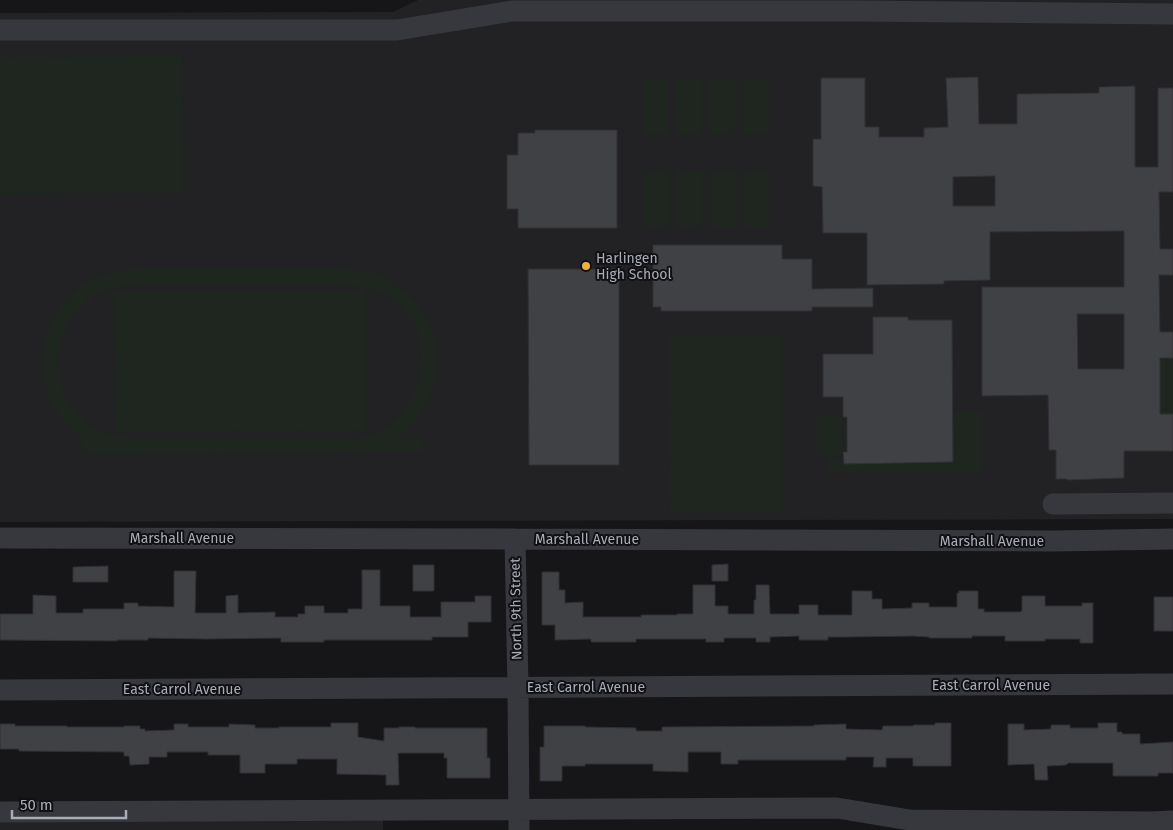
<svg xmlns="http://www.w3.org/2000/svg" width="1173" height="830" font-family="'Fira Sans',sans-serif">
	<rect width="100%" height="100%" fill="#161618"/>
	<!-- built -->
	<path fill="#222225" d="M 418,0 L 1173,0 L 1173,519 L 0,522 L 0,13 L 393,12 Z
		M 383,818 L 383,830 L 0,830 L 0,819 Z"/>
	<!-- green -->
	<path fill="#1e261f" fill-rule="evenodd" d="M 182,56 L 183,193 L 0,194 L 0,57 Z
		M 702,79 L 702,134 L 677,134 L 676,80 Z
		M 769,79 L 769,134 L 744,134 L 744,80 Z
		M 643,80 L 668,80 L 668,134 L 643,134 Z
		M 710,80 L 735,80 L 736,134 L 710,134 Z
		M 644,171 L 669,172 L 669,226 L 644,226 Z
		M 677,171 L 702,171 L 702,226 L 677,226 Z
		M 711,171 L 736,171 L 736,226 L 711,226 Z
		M 744,171 L 769,171 L 769,226 L 744,226 Z
		M 141,269 L 345,269 C 356,270 366,271 376,274 C 386,278 396,285 405,292 C 454,332 444,402 398,439 L 422,439 L 422,452 L 368,452 L 364,453 L 82,455 L 82,438 C 73,431 64,424 58,414 C 31,375 41,315 80,287 C 98,274 119,270 141,269 ZM 134,285 L 348,285 C 377,287 406,302 417,331 C 432,370 410,418 373,435 C 368,438 361,438 355,439 L 140,439 C 127,438 114,437 102,432 C 91,428 83,420 75,411 C 67,401 62,389 59,376 C 52,341 72,306 104,291 C 114,287 124,286 134,285 Z
		M 114,292 L 365,292 L 365,431 L 115,432 Z
		M 669,335 L 781,335 L 781,512 L 670,513 Z
		M 1160,358 L 1173,358 L 1173,414 L 1138,414 Z
		M 982,411 L 982,472 L 827,472 L 827,460 L 844,460 L 844,464 L 953,462 L 952,412 Z
		M 836,414 L 836,417 L 842,417 L 843,453 L 841,456 L 817,456 L 817,415 Z"/>
	<!-- building -->
	<path fill="#404145" stroke="#303034" fill-rule="evenodd" d="M 978,77 L 979,124 L 1017,124 L 1017,94 L 1099,93 L 1099,87 L 1135,86 L 1135,167 L 1158,167 L 1158,88 L 1173,88 L 1173,192 L 1159,192 L 1160,249 L 1173,249 L 1173,275 L 1159,275 L 1160,332 L 1173,332 L 1173,358 L 1160,358 L 1160,414 L 1173,414 L 1173,451 L 1124,451 L 1124,478 L 1067,480 L 1067,479 L 1056,479 L 1056,450 L 1049,450 L 1048,395 L 982,396 L 982,287 L 1124,287 L 1124,231 L 990,232 L 990,280 L 944,281 L 944,284 L 867,285 L 867,233 L 823,233 L 822,187 L 813,186 L 813,139 L 821,139 L 821,78 L 865,78 L 865,127 L 879,127 L 879,137 L 924,137 L 924,128 L 948,127 L 946,78 ZM 995,176 L 995,206 L 953,206 L 953,177 ZM 1077,314 L 1124,314 L 1124,369 L 1078,369 Z
		M 535,130 L 617,130 L 617,228 L 518,228 L 518,209 L 507,209 L 507,155 L 518,155 L 518,133 L 535,133 Z
		M 653,245 L 782,245 L 782,259 L 812,259 L 812,289 L 873,288 L 873,307 L 812,307 L 812,311 L 661,311 L 661,307 L 653,307 Z
		M 528,269 L 619,269 L 619,465 L 529,465 Z
		M 873,317 L 908,317 L 908,320 L 952,320 L 953,462 L 844,464 L 843,452 L 847,452 L 847,417 L 843,417 L 843,397 L 823,397 L 823,354 L 873,354 Z
		M 728,564 L 728,581 L 712,581 L 712,565 Z
		M 413,565 L 434,565 L 434,591 L 413,591 Z
		M 108,566 L 108,582 L 73,582 L 73,567 Z
		M 362,570 L 380,570 L 380,606 L 410,606 L 410,617 L 441,617 L 441,602 L 475,602 L 475,596 L 491,596 L 491,622 L 468,622 L 468,637 L 432,637 L 432,640 L 324,640 L 324,642 L 281,642 L 281,638 L 207,639 L 148,638 L 148,640 L 117,640 L 117,641 L 0,640 L 0,614 L 33,614 L 33,595 L 56,596 L 56,613 L 83,613 L 83,609 L 124,609 L 124,603 L 138,603 L 138,606 L 174,607 L 174,571 L 196,571 L 195,613 L 226,613 L 226,596 L 238,595 L 238,613 L 275,612 L 275,617 L 298,617 L 298,614 L 305,614 L 305,606 L 324,606 L 324,613 L 348,613 L 348,609 L 362,609 Z
		M 542,572 L 559,572 L 559,590 L 565,590 L 565,603 L 583,602 L 583,617 L 641,617 L 641,615 L 677,615 L 677,614 L 693,614 L 693,585 L 715,585 L 715,606 L 728,606 L 728,614 L 754,614 L 754,600 L 756,600 L 756,585 L 769,585 L 770,614 L 799,614 L 799,605 L 818,605 L 818,615 L 852,615 L 852,591 L 872,591 L 872,599 L 882,599 L 882,609 L 912,608 L 912,603 L 929,603 L 929,607 L 957,607 L 957,593 L 959,593 L 959,591 L 978,591 L 978,609 L 984,609 L 984,612 L 1021,612 L 1021,611 L 1022,611 L 1022,596 L 1045,596 L 1045,606 L 1082,606 L 1082,603 L 1093,603 L 1093,643 L 1080,643 L 1080,639 L 1045,639 L 1045,641 L 1005,641 L 1005,636 L 972,636 L 972,638 L 929,638 L 929,637 L 913,636 L 846,637 L 828,637 L 828,640 L 799,640 L 799,636 L 770,637 L 770,642 L 756,642 L 756,638 L 724,638 L 724,642 L 706,642 L 706,639 L 636,639 L 636,642 L 591,642 L 591,639 L 555,640 L 555,625 L 542,625 Z
		M 1154,597 L 1173,597 L 1173,631 L 1154,631 Z
		M 331,723 L 358,723 L 358,737 L 384,741 L 384,728 L 399,728 L 399,727 L 415,727 L 415,728 L 487,728 L 487,758 L 490,758 L 490,778 L 447,778 L 447,758 L 444,758 L 444,753 L 398,753 L 399,785 L 386,785 L 386,775 L 337,774 L 337,759 L 297,759 L 297,764 L 265,764 L 265,773 L 240,773 L 240,755 L 208,755 L 208,752 L 167,752 L 167,757 L 149,757 L 149,764 L 130,765 L 129,756 L 124,756 L 124,752 L 19,751 L 19,749 L 0,749 L 0,724 L 15,724 L 15,726 L 67,726 L 67,727 L 124,727 L 124,726 L 140,726 L 140,729 L 145,729 L 145,731 L 174,730 L 174,724 L 188,724 L 188,727 L 229,727 L 229,724 L 255,725 L 255,728 L 279,728 L 279,727 L 331,727 Z
		M 935,723 L 951,723 L 951,766 L 913,766 L 913,758 L 886,758 L 886,767 L 873,767 L 874,757 L 846,757 L 846,760 L 738,760 L 738,764 L 721,764 L 721,752 L 688,752 L 688,772 L 653,771 L 653,764 L 585,764 L 585,766 L 562,766 L 562,781 L 540,781 L 540,747 L 544,747 L 544,726 L 585,726 L 585,727 L 636,728 L 636,731 L 662,731 L 662,727 L 814,726 L 814,725 L 846,724 L 846,729 L 882,730 L 883,726 L 913,726 L 913,725 L 935,725 Z
		M 1098,723 L 1117,723 L 1117,732 L 1122,732 L 1122,734 L 1140,734 L 1140,744 L 1173,742 L 1173,773 L 1158,773 L 1158,776 L 1113,776 L 1113,763 L 1068,763 L 1066,765 L 1047,766 L 1048,780 L 1035,780 L 1034,764 L 1008,765 L 1008,724 L 1024,724 L 1024,730 L 1051,729 L 1051,725 L 1070,725 L 1070,728 L 1098,728 Z"/>
	<g fill="none" stroke-linecap="round" stroke-linejoin="round">
		<!-- minor -->
		<path stroke="#37383d" stroke-width="21" d="M 0,30 L 397,30 L 512,11 L 856,11 L 1173,14
			M 1053,504 L 1173,503
			M 0,538 L 515,539 L 1054,541 L 1173,539
			M 515,539 L 518,688 L 519,830
			M 0,690 L 1173,684
			M 0,812 L 837,808 L 910,820 L 1151,822 L 1173,821"/>
	</g>
	<!-- markers -->
	<circle fill="#f2b134" stroke="#111113" stroke-width="2" cx="586" cy="266" r="5"/>
	<g text-anchor="middle" dominant-baseline="central" stroke-width="4" stroke-linejoin="round" paint-order="stroke">
		<!-- poi labels -->
		<g font-size="14" fill="#a8adb8" stroke="#111113" text-anchor="start">
			<text x="596" y="258">Harlingen<tspan x="596" dy="16">High School</tspan></text>
		</g>
		<!-- street labels -->
		<g font-size="14" fill="#a8adb8" stroke="#111113">
			<text x="182" y="538">Marshall Avenue</text>
			<text x="587" y="539">Marshall Avenue</text>
			<text x="992" y="541">Marshall Avenue</text>
			<text transform="translate(516 609) rotate(-91)">North 9th Street</text>
			<text x="991" y="685">East Carrol Avenue</text>
			<text x="586" y="687">East Carrol Avenue</text>
			<text x="182" y="689">East Carrol Avenue</text>
		</g>
	</g>
	<!-- scale -->
	<path d="M12 810v8h114v-8" fill="none" stroke="#a8adb8" stroke-width="2.5"/>
	<text x="20" y="810" font-size="15" fill="#a8adb8" stroke="#111113" stroke-width="4" paint-order="stroke">50 m</text>
</svg>
